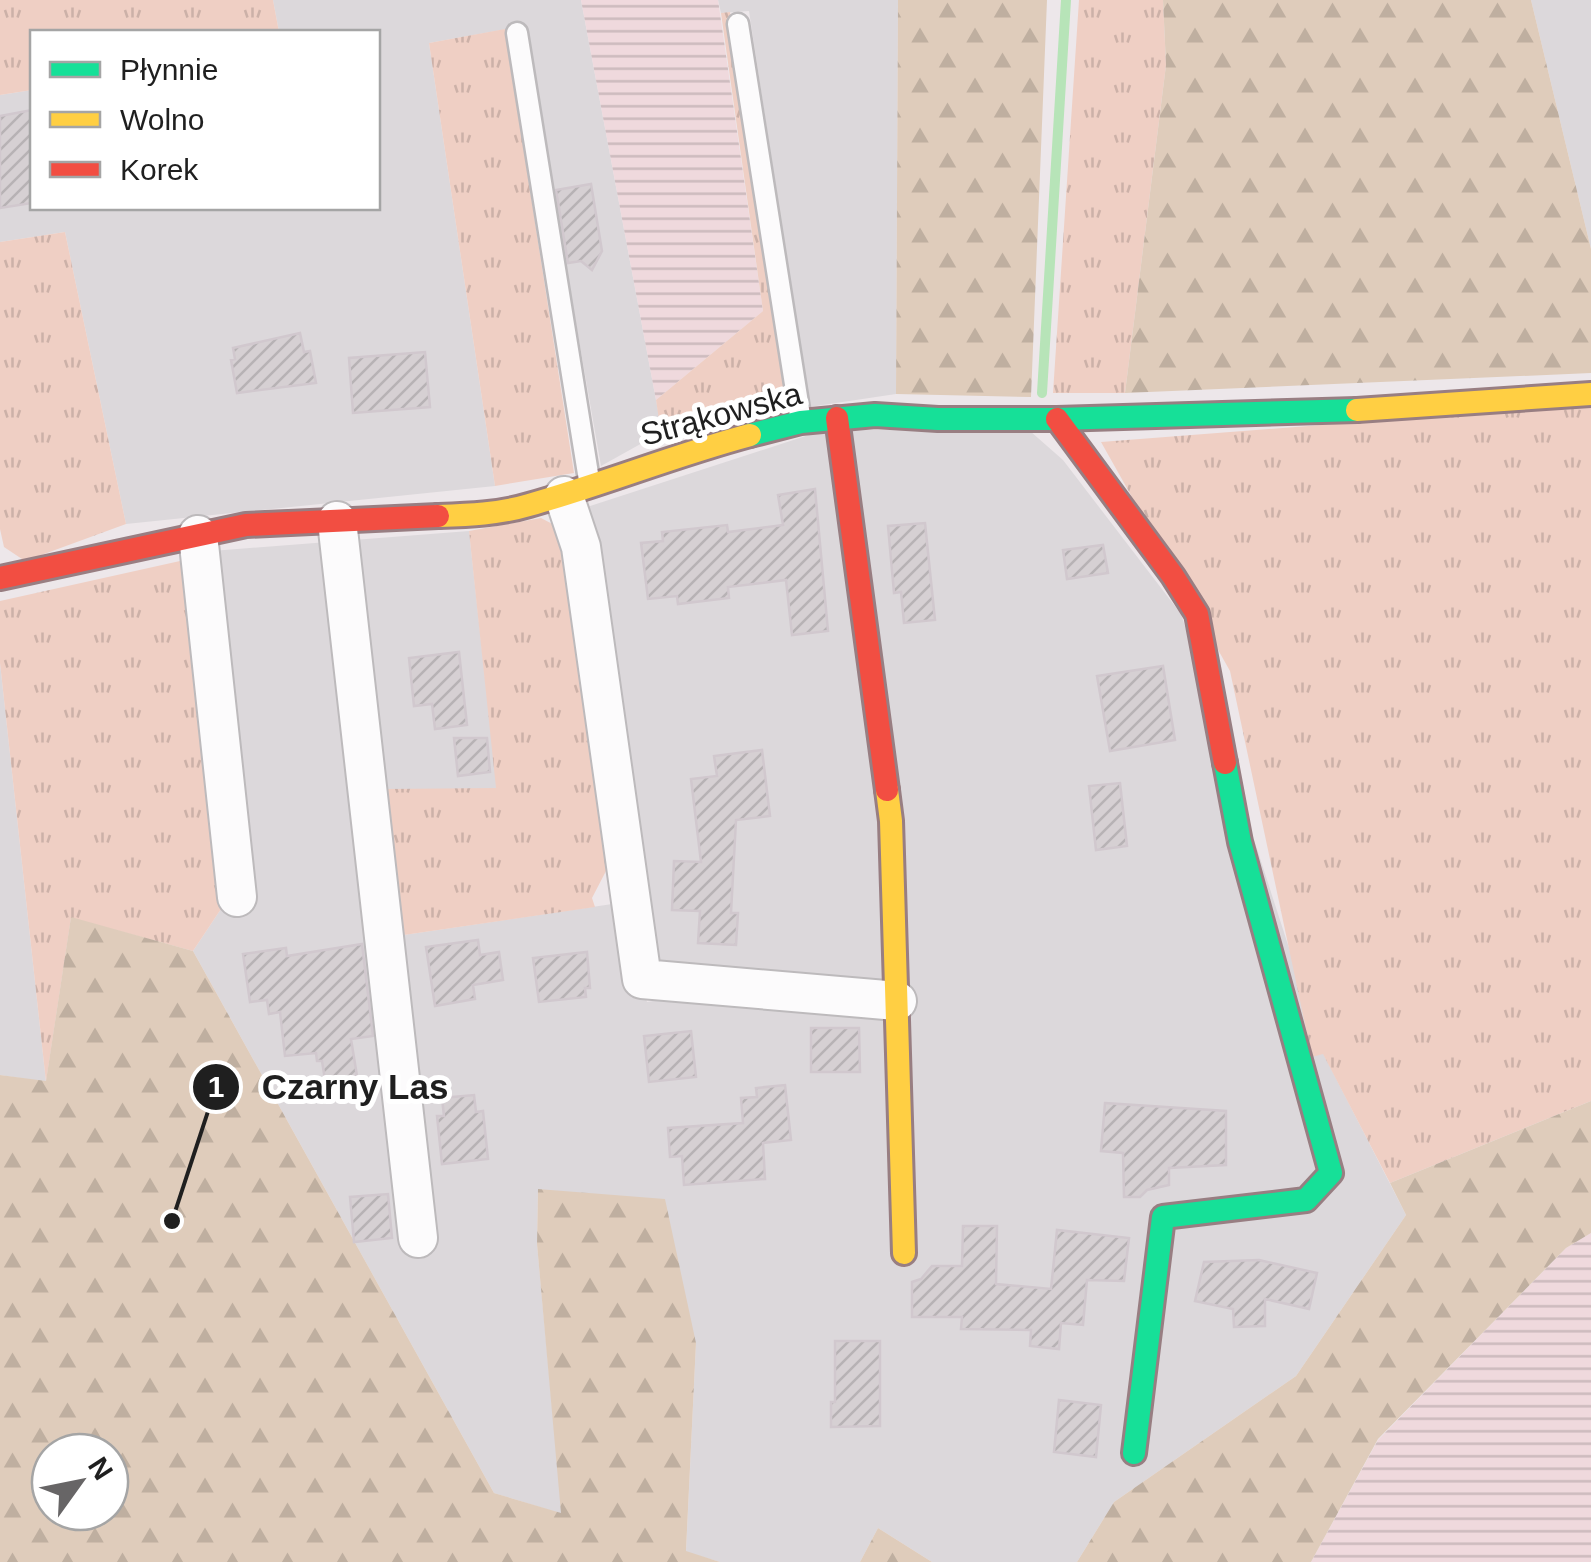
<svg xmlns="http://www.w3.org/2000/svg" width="1591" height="1562" font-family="Helvetica,sans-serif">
	<defs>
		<pattern id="farmland-rules" width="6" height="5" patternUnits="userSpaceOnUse" patternTransform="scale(2.5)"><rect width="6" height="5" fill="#efd9dd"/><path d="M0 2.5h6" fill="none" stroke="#ccbabd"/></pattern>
		<pattern id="grass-tufts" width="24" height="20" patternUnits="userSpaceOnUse" patternTransform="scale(2.5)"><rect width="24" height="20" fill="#efcfc4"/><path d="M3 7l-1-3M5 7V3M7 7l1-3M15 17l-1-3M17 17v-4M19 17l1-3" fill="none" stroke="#ccb1a8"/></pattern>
		<pattern id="forest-firs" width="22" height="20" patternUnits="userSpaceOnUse" patternTransform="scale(2.5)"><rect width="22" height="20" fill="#dfccbb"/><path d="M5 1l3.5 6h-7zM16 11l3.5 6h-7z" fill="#bfafa0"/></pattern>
		<pattern id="building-hatch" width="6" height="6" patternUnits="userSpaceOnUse" patternTransform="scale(2.5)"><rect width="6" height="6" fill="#d6d0d3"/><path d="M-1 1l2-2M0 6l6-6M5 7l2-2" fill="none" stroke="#b7b2b5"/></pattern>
	</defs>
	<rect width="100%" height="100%" fill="#ede7ea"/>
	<!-- residential -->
	<path fill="#dcd8db" d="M 273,0 L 581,0 L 662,432 L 601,466 L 524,26 L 429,43 L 495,486 L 126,524 L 65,232 L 0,242 L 0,95 L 32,90 L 32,208 L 378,208 L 378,32 L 279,32 Z
		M 718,0 L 898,0 L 896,394 L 809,407 L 749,11 L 721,13 Z
		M 1531,0 L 1591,0 L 1591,249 Z
		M 827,429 L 1030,431 L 1063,460 L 1181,614 L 1323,1053 L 1406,1215 L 1296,1376 L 1114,1502 L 1077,1562 L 932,1562 L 878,1528 L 860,1562 L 720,1562 L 686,1552 L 696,1343 L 538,1189 L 537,1244 L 562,1514 L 494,1493 L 193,951 L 223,906 L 212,551 L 469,531 L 497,788 L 404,935 L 619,903 L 647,1002 L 653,1001 L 658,997 L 584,508 Z
		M 0,663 L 46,1082 L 0,1075 Z"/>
	<!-- farmland -->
	<path fill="url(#farmland-rules)" d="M 581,0 L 718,0 L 763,311 L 656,400 Z
		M 1591,1233 L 1591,1562 L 1311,1562 L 1378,1440 L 1566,1248 Z"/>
	<!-- grass -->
	<path fill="url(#grass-tufts)" d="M 0,0 L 273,0 L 279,32 L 32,32 L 32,90 L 0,95 Z
		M 1079,0 L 1163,0 L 1166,65 L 1125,393 L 1053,393 Z
		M 730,12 L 791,401 L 661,433 L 656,400 L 763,311 L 721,13 Z
		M 505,29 L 574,473 L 495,486 L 429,43 Z
		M 65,232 L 126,524 L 25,561 L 4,547 L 0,529 L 0,242 Z
		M 1591,404 L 1591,1101 L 1390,1183 L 1323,1054 L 1312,1057 L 1230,671 L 1101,442 Z
		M 541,518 L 560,528 L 610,847 L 606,871 L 592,898 L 595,907 L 404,935 L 385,789 L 496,788 L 469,531 Z
		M 189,559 L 223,906 L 193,951 L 71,918 L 46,1082 L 0,663 L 0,601 Z"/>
	<!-- forest -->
	<path fill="url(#forest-firs)" fill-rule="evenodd" d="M 898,0 L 1047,0 L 1031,397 L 896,394 Z
		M 1163,0 L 1531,0 L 1591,249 L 1591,373 L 1125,393 L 1166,65 Z
		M 71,917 L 193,951 L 494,1493 L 561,1513 L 537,1244 L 538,1189 L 665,1199 L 696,1343 L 686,1551 L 720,1562 L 0,1562 L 0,1075 L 46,1081 ZM 50,1452 L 110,1452 L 110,1512 L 50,1512 Z
		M 1591,1101 L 1591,1233 L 1566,1248 L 1378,1439 L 1311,1562 L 1077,1562 L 1114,1502 L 1296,1376 L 1406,1215 L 1390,1183 Z
		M 878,1528 L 932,1562 L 860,1562 Z"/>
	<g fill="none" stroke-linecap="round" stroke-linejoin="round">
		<!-- stream -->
		<path stroke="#b7e4b8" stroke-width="10" d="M 1042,393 L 1066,0"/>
	</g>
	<!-- building -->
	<path fill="url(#building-hatch)" stroke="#d1c8ce" stroke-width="2.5" d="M 32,110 L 32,203 L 0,208 L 0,116 Z
		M 591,184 L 602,251 L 592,270 L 581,261 L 568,263 L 556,190 Z
		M 300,333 L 304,352 L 310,351 L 316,383 L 237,393 L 231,360 L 235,359 L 233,348 Z
		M 425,352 L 430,407 L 353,413 L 349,358 Z
		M 815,489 L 828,631 L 792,635 L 786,580 L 728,587 L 729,598 L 678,604 L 677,596 L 648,599 L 641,543 L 663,541 L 662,532 L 727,525 L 728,532 L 783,525 L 778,495 Z
		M 925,523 L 935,620 L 904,623 L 901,592 L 894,593 L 888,526 Z
		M 1103,545 L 1108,573 L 1067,579 L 1063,550 Z
		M 459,652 L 467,725 L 435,729 L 432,704 L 414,706 L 409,658 Z
		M 1163,666 L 1175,740 L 1110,751 L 1097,676 Z
		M 454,738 L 487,738 L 490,772 L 458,776 Z
		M 762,750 L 770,816 L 736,820 L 731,913 L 738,913 L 736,945 L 698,943 L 700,911 L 672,910 L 674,861 L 701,862 L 691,779 L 717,776 L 714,756 Z
		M 1120,783 L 1127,846 L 1096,850 L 1089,786 Z
		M 478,940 L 480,955 L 499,952 L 503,980 L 473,985 L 475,999 L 435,1006 L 426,947 Z
		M 362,944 L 373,1036 L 351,1039 L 357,1076 L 325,1080 L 322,1061 L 317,1061 L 316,1053 L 285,1056 L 280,1012 L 269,1014 L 267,1000 L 250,1002 L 243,954 L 286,948 L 287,956 Z
		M 587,952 L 590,988 L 585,988 L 586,997 L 539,1002 L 533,958 Z
		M 811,1028 L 859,1028 L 860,1072 L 811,1072 Z
		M 691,1031 L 696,1077 L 649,1082 L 644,1036 Z
		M 785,1085 L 791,1140 L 763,1143 L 765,1179 L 684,1185 L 682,1156 L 670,1157 L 668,1128 L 743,1123 L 741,1098 L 757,1097 L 756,1088 Z
		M 474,1095 L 476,1112 L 483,1111 L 488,1159 L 442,1164 L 437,1116 L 444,1116 L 442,1098 Z
		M 1105,1103 L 1226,1111 L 1226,1165 L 1169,1168 L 1169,1185 L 1147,1190 L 1140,1197 L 1124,1197 L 1123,1153 L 1101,1151 Z
		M 388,1194 L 392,1238 L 354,1242 L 350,1197 Z
		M 963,1226 L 997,1226 L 996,1284 L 1051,1289 L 1057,1230 L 1129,1238 L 1124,1281 L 1087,1280 L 1083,1325 L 1061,1323 L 1059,1349 L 1030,1346 L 1031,1330 L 961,1329 L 962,1317 L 912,1317 L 912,1282 L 921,1279 L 932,1266 L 962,1266 Z
		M 1259,1260 L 1317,1273 L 1309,1309 L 1265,1299 L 1265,1326 L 1234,1327 L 1233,1309 L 1195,1301 L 1204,1262 Z
		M 835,1341 L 880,1341 L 880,1426 L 831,1427 L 831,1402 L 835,1402 Z
		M 1059,1400 L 1101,1405 L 1096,1457 L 1054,1452 Z"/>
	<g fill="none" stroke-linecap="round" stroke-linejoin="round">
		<defs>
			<path id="lane" d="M 738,24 L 801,422
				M 517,33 L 589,480"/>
			<path id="street" d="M 564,496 L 581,547 L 642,979 L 897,1001
				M 337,521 L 418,1238
				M 198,535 L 237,897"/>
			<path id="fast" d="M 750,435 L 801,422 L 875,415 L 938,419 L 1057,419 L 1357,410
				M 1134,1453 L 1163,1217 L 1306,1200 L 1331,1173 L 1240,842 L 1225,763"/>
			<path id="slow" d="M 1357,410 L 1591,394
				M 438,516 C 468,515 499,514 529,505 C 604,484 675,455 750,435
				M 887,790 L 891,821 L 904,1253"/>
			<path id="jam" d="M 837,418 L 887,790
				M 1057,419 L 1173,576 L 1197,614 L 1225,763
				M 0,578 L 246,525 L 438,516"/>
		</defs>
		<!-- lane casing -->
		<use href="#lane" stroke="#bdbabc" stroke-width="25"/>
		<!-- street casing -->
		<use href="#street" stroke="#bdbabc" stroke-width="42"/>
		<!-- fast casing -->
		<use href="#fast" stroke="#987e82" stroke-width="28"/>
		<!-- slow casing -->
		<use href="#slow" stroke="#987e82" stroke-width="28"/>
		<!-- jam casing -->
		<use href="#jam" stroke="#987e82" stroke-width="28"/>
		<!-- lane -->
		<use href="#lane" stroke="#fcfbfc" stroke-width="20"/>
		<!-- street -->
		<use href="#street" stroke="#fcfbfc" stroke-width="38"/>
		<!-- fast -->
		<use href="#fast" stroke="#16e098" stroke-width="22"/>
		<!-- slow -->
		<use href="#slow" stroke="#ffcf43" stroke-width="22"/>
		<!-- jam -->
		<use href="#jam" stroke="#f24e42" stroke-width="22"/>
	</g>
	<g text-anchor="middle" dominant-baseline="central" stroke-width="10" stroke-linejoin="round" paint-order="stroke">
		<!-- street labels -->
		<g font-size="32" fill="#1f1f1f" stroke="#fff">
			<text transform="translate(721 414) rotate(-15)">Strąkowska</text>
		</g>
	</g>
	<!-- callouts -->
	<path fill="none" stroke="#1f1f1f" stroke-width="4" d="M172 1221L216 1087"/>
	<g fill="#1f1f1f" stroke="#fff" stroke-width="4">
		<circle cx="172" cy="1221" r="10"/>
		<circle cx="216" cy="1087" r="25"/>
	</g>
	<g font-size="30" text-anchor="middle" font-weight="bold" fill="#fff">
		<text x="216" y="1097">1</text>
	</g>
	<g font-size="35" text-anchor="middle" font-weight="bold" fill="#1f1f1f" stroke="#fff" stroke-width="10" stroke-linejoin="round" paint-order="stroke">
		<text x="355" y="1099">Czarny Las</text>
	</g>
	<!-- legend -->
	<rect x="30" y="30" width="350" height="180" fill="#ffffff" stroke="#a5a5a5" stroke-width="2.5"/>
	<rect x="50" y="62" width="50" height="15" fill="#16e098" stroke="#a5a5a5" stroke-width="2.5"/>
	<text x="120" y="80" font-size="30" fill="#1f1f1f">Płynnie</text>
	<rect x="50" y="112" width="50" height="15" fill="#ffcf43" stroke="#a5a5a5" stroke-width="2.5"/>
	<text x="120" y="130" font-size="30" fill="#1f1f1f">Wolno</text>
	<rect x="50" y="162" width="50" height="15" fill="#f24e42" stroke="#a5a5a5" stroke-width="2.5"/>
	<text x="120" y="180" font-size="30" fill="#1f1f1f">Korek</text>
	<!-- north arrow -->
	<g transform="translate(80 1482) rotate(57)"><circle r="48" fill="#ffffff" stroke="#a5a5a5" stroke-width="2.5"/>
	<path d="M0-8L18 38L0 25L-18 38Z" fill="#676566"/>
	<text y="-15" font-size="28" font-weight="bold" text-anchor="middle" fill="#1f1f1f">N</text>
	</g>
</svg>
